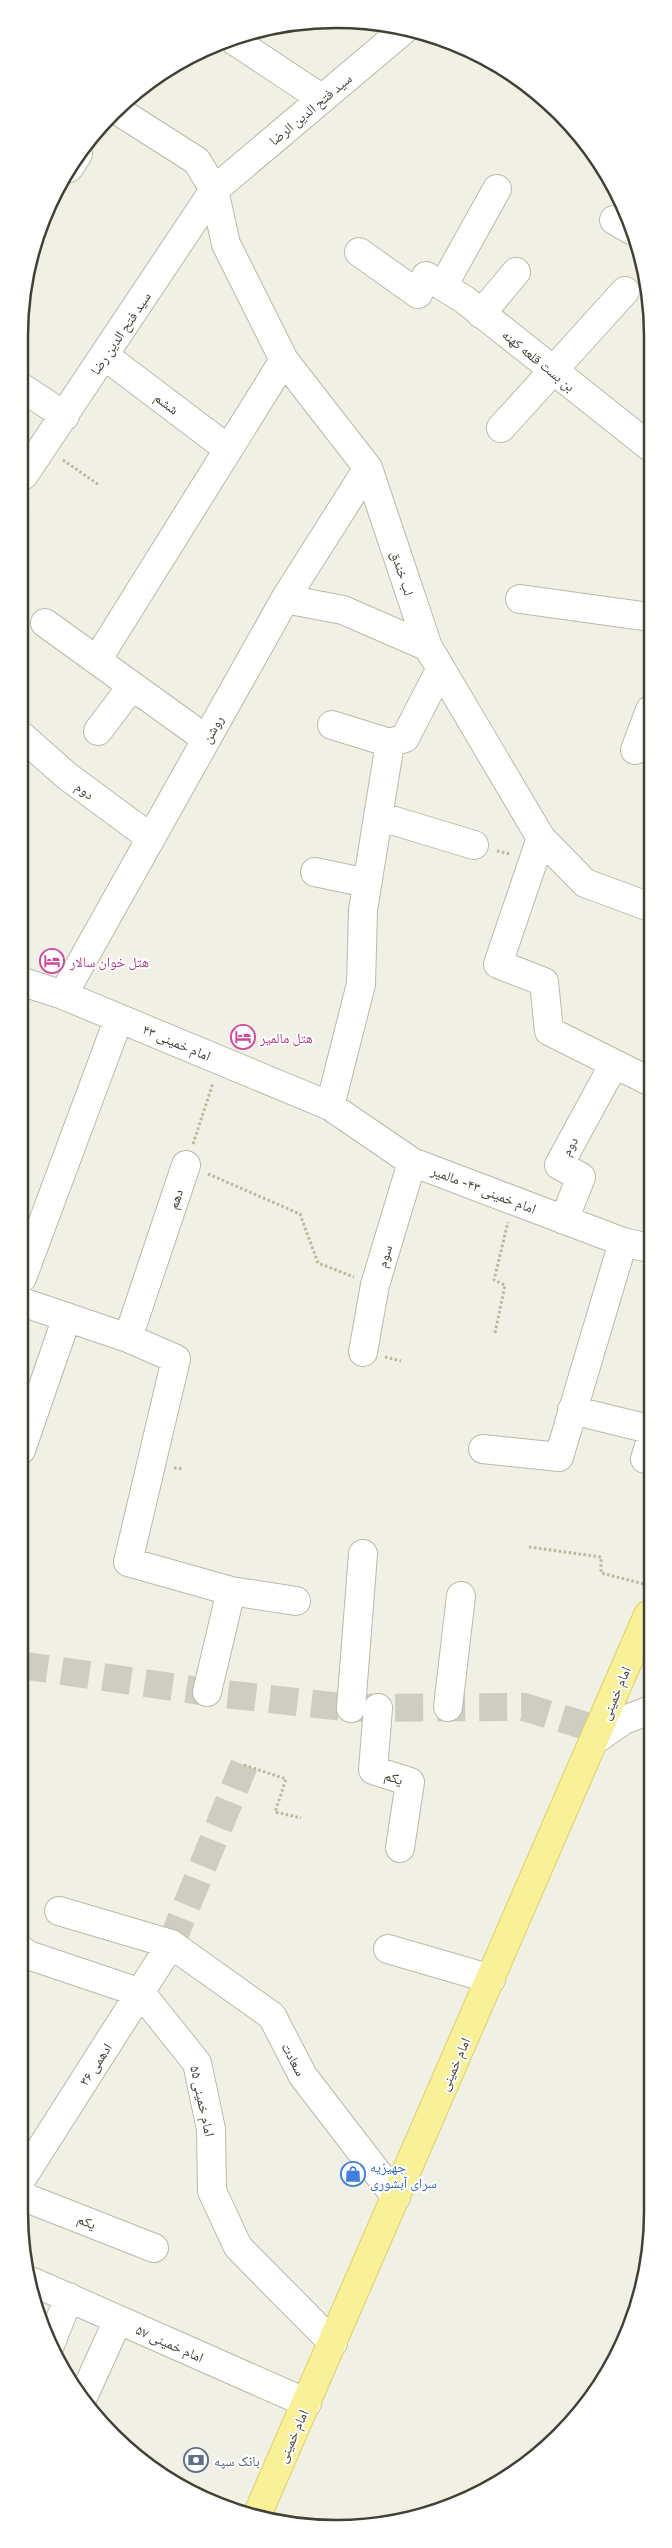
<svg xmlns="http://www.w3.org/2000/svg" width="672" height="2548" font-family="'Titillium Web','Noto Naskh Arabic',sans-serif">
	<rect width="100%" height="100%" fill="#f1f0e5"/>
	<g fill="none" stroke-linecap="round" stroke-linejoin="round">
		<!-- minor-tunnel -->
		<path stroke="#cecdc2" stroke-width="28" stroke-dasharray="28 14" stroke-linecap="butt" d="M 20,1665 L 207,1692 L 351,1708 L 524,1707 L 599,1730
			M 171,1944 L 244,1765"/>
		<defs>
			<path id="minor" d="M 235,41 L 321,98
				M 120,112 L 197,161 L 214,190 L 226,244 L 284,360 L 368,468 L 428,647 L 541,838 L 585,883 L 650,907
				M 69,168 L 78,154
				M 614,220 L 631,230
				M 359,252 L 418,294 L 426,276 L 465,300 L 650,447
				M 443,286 L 497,189
				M 481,314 L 516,272
				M 105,356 L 228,449
				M 24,389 L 65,416
				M 501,428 L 625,291
				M 24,475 L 214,190 L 406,28
				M 285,599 L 343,610 L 428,647
				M 520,599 L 650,617
				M 45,623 L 206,739
				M 97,660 L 284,360
				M 332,725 L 390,743
				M 98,731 L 132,686
				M 23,737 L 67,776 L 151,838
				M 635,750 L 650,710
				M 378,816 L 474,845
				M 541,838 L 498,964 L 544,982 L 549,1031 L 649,1081
				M 315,872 L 367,883
				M 23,982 L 63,995 L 330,1106 L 412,1162 L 623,1242 L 649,1248
				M 63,995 L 285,599 L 368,468
				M 330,1106 L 361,984 L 363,910 L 390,743 L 405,738 L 440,670
				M 564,1220 L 581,1177 L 559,1165 L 614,1064
				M 22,1278 L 119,1018
				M 22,1302 L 128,1338 L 176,1359 L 128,1562 L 231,1591 L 296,1601
				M 128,1338 L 186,1165
				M 363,1352 L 375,1285 L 412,1162
				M 572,1410 L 649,1429
				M 483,1449 L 559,1457 L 623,1242
				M 21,1450 L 67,1317
				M 649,1460 L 645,1459 L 649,1446
				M 207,1692 L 231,1591
				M 448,1707 L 461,1596
				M 351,1708 L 363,1554
				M 378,1708 L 373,1770 L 410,1782 L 400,1848
				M 595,1740 L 624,1720 L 648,1711
				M 59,1911 L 171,1944 L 272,2016 L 303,2076 L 396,2197
				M 20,1949 L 28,1955 L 141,1993 L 197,2063 L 211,2129 L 212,2191 L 238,2247 L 333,2343
				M 388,1949 L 491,1979
				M 19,2183 L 171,1944
				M 19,2195 L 154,2248
				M 33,2282 L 307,2403
				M 50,2345 L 69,2297
				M 83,2397 L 118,2320"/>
			<path id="major" d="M 258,2513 L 648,1615"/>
		</defs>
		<!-- minor casing -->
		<use href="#minor" stroke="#bcb9a8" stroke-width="30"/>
		<!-- major casing -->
		<use href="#major" stroke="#dcd268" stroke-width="30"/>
		<!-- path -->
		<path stroke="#bdb89a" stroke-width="3" stroke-dasharray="2.5 2.5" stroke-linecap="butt" d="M 568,132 L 573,126
			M 63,460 L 99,485
			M 497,851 L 510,854
			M 193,1144 L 213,1083
			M 208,1174 L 300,1214 L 318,1263 L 354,1277
			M 495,1333 L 505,1285 L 494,1280 L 508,1222
			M 385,1357 L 401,1361
			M 174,1468 L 183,1469
			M 529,1547 L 601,1557 L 601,1573 L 648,1585
			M 244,1765 L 286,1779 L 275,1812 L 301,1818"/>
		<!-- minor -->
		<use href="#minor" stroke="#fff" stroke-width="28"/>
		<!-- major -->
		<use href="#major" stroke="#f8f197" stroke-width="28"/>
	</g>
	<!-- icons -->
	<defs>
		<symbol id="hotel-ring" viewBox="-11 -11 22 22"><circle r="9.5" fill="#fff" stroke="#d1479c" stroke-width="1.5"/><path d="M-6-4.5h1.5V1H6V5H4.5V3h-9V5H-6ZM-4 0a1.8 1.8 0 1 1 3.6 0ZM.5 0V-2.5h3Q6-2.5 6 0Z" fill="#d1479c"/></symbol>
		<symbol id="shop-ring" viewBox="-11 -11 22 22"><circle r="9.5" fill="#fff" stroke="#3f7fe0" stroke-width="1.5"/><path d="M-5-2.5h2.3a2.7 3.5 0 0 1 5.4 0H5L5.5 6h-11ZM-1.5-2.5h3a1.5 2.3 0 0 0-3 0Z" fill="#3f7fe0"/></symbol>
		<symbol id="bank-ring" viewBox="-11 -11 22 22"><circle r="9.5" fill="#fff" stroke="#5c6f8a" stroke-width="1.5"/><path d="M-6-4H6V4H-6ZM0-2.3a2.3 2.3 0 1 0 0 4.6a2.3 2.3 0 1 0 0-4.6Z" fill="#5c6f8a"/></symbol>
	</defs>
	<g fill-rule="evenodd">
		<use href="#hotel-ring" x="38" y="947" width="28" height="28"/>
		<use href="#hotel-ring" x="229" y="1023" width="28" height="28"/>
		<use href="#shop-ring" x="339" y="2160" width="28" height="28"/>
		<use href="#bank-ring" x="182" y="2446" width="28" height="28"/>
	</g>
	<g text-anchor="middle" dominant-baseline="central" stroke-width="4" stroke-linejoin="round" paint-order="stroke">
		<!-- street labels -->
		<g font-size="14" fill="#434135" stroke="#fff">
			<text transform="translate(310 109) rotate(-40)">سید فتح الدین الرضا</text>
			<text transform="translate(120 333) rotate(-56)">سید فتح الدین رضا</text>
			<text transform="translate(539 360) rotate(39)">بن بست قلعه کهنه</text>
			<text transform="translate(167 403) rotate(37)">ششم</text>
			<text transform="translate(403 573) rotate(72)">لب خندق</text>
			<text transform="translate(212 729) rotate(-61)">روشن</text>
			<text transform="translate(85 790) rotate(36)">دوم</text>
			<text transform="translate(177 1042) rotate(23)">امام خمینی ۴۳</text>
			<text transform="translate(569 1146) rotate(-61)">دوم</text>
			<text transform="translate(484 1189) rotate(21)">امام خمینی ۴۳- مالمیر</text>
			<text transform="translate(175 1199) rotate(-72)">دهم</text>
			<text transform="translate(384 1256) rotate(-73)">سوم</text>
			<text transform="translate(615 1693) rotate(-67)">امام خمینی</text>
			<text transform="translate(394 1777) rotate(19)">یکم</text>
			<text transform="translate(294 2059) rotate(62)">سعادت</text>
			<text transform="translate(95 2064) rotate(-57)">ادهمی ۳۶</text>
			<text transform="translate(454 2064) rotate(-66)">امام خمینی</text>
			<text transform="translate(203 2101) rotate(78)">امام خمینی ۵۵</text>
			<text transform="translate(87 2221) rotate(22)">یکم</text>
			<text transform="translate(170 2343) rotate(24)">امام خمینی ۵۷</text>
			<text transform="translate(292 2436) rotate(-66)">امام خمینی</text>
		</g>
		<!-- hotel labels -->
		<g font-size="14" fill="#b23c85" stroke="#fff" text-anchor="start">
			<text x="70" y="961">هتل خوان سالار</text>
			<text x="260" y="1037">هتل مالمير</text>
		</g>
		<!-- shop labels -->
		<g font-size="14" fill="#366cbe" stroke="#fff" text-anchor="start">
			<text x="370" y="2166">جهیزیه<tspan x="370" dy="16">سرای آبشوری</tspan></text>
		</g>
		<!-- service labels -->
		<g font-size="14" fill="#4e5e75" stroke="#fff" text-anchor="start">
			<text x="214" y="2460">بانک سپه</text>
		</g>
	</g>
	<!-- crop -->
	<path d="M0 0H672V2548H0ZM336 28H336A308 308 0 0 1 644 336V2212A308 308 0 0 1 336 2520H336A308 308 0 0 1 28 2212V336A308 308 0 0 1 336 28Z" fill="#fff" fill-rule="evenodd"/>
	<path fill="none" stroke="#434135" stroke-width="2.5" d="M336 28H336A308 308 0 0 1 644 336V2212A308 308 0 0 1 336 2520H336A308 308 0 0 1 28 2212V336A308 308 0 0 1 336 28Z"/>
</svg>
